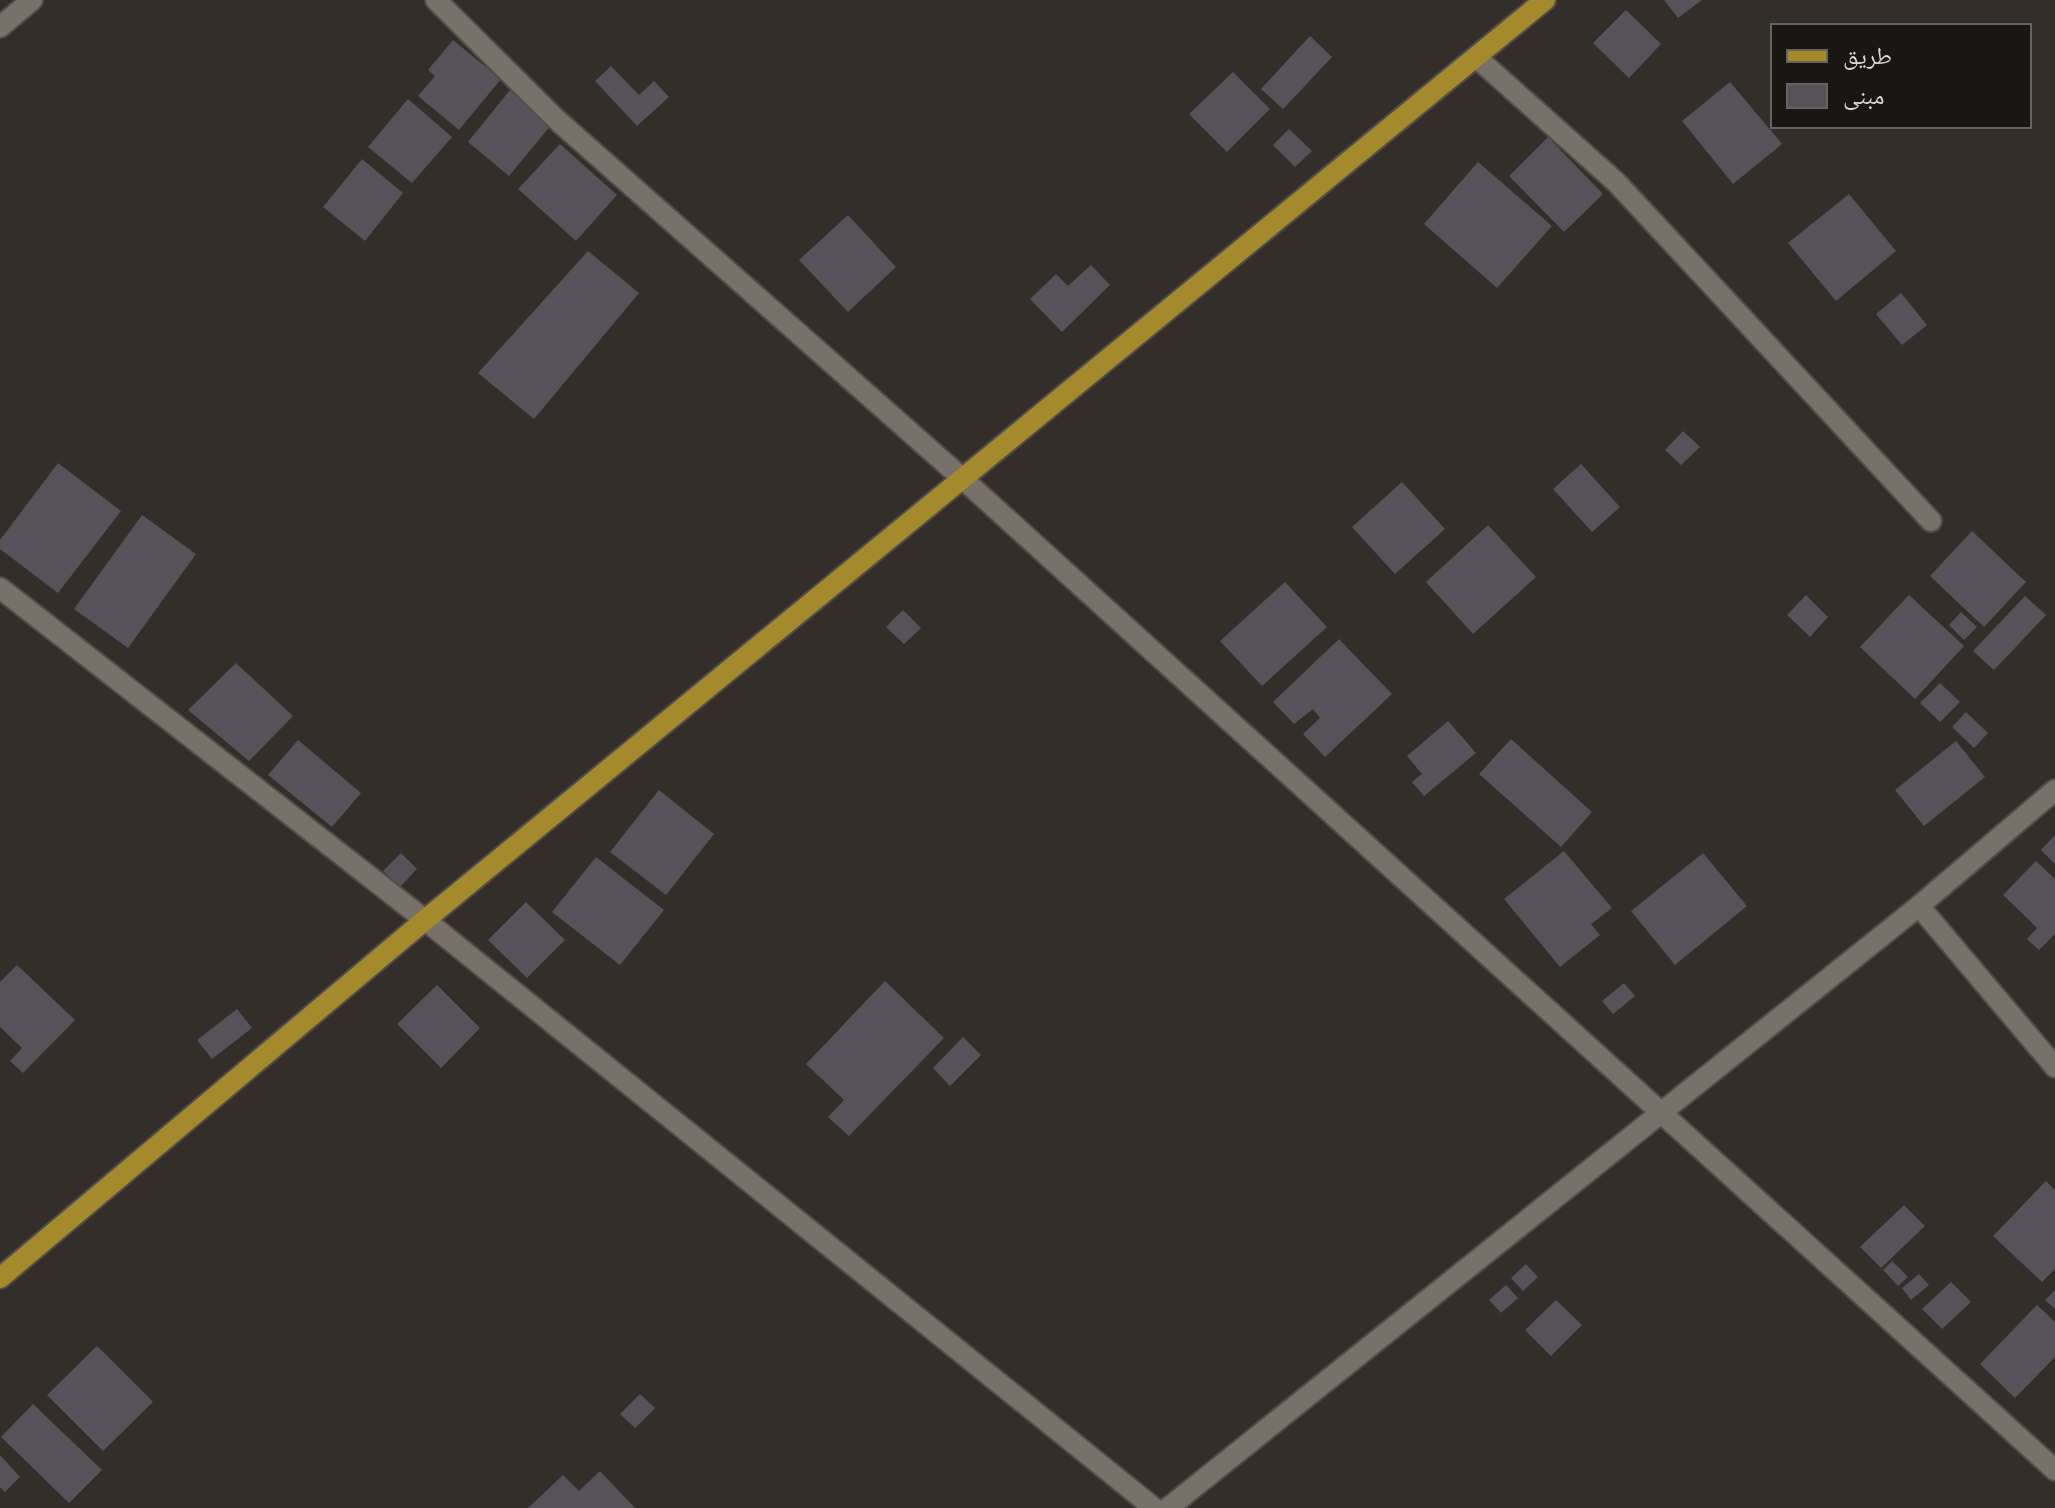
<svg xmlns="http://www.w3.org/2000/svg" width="2055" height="1508" font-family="Spectral,'Noto Naskh Arabic',serif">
	<rect width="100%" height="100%" fill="#332e29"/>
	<!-- building -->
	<path fill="#555259" d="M 1664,0 L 1702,0 L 1678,18 Z
		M 1626,10 L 1661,44 L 1629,78 L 1593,43 Z
		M 1310,36 L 1332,57 L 1283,109 L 1261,89 Z
		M 453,40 L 501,79 L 459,130 L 418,96 L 435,76 L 428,70 Z
		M 611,66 L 639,95 L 654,81 L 669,97 L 637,126 L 595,81 Z
		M 1233,72 L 1270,109 L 1227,152 L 1189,114 Z
		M 1730,82 L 1782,144 L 1733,184 L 1682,121 Z
		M 510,90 L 552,124 L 509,176 L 468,142 Z
		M 408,99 L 452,137 L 412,183 L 368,147 Z
		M 1289,129 L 1312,151 L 1295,167 L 1273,145 Z
		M 1548,137 L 1603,194 L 1564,232 L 1509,176 Z
		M 560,144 L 617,195 L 576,241 L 518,189 Z
		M 362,159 L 403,193 L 365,241 L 323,207 Z
		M 1478,162 L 1552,226 L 1497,288 L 1424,224 Z
		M 1849,194 L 1896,251 L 1836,301 L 1788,243 Z
		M 848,215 L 896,267 L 848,312 L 799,260 Z
		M 588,251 L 639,293 L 534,419 L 478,373 Z
		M 1091,265 L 1110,285 L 1062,332 L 1030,299 L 1056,274 L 1068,286 Z
		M 1901,293 L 1927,325 L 1902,345 L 1876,314 Z
		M 1683,431 L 1700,447 L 1681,465 L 1665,450 Z
		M 58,463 L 121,511 L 58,593 L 0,549 L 0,540 Z
		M 1581,464 L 1620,507 L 1592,532 L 1553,489 Z
		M 1402,482 L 1445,529 L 1395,574 L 1352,527 Z
		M 142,515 L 196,554 L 128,648 L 74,609 Z
		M 1488,525 L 1536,577 L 1473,634 L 1426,582 Z
		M 1972,531 L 2026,582 L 1984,627 L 1930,576 Z
		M 1285,582 L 1327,627 L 1262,686 L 1220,641 Z
		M 1806,595 L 1828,617 L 1810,637 L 1787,615 Z
		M 1909,595 L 1964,646 L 1915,699 L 1860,647 Z
		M 2025,596 L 2046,615 L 1994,670 L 1973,651 Z
		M 903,610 L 921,628 L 904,644 L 886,627 Z
		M 1961,612 L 1977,627 L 1964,640 L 1949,625 Z
		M 1339,639 L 1392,694 L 1325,757 L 1303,734 L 1320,718 L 1313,709 L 1294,724 L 1273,702 Z
		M 236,663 L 293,716 L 249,761 L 188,710 Z
		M 1940,683 L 1960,702 L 1940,722 L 1920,703 Z
		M 1966,712 L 1988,733 L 1974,748 L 1952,727 Z
		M 1448,721 L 1476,753 L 1424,796 L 1412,782 L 1422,774 L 1407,756 Z
		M 1511,739 L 1592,812 L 1561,847 L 1479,774 Z
		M 298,740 L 361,793 L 332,827 L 268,775 Z
		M 1956,741 L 1985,777 L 1924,826 L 1895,790 Z
		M 659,790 L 714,834 L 666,895 L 610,852 Z
		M 2055,835 L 2055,864 L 2041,850 Z
		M 1564,851 L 1612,908 L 1591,924 L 1600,935 L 1560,967 L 1504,899 Z
		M 401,853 L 417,869 L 400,887 L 383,871 Z
		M 1703,853 L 1747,906 L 1675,965 L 1631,911 Z
		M 596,857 L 664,910 L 620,965 L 552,912 Z
		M 2036,861 L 2055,879 L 2055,934 L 2039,950 L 2027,939 L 2037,928 L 2003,895 Z
		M 526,902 L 565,940 L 527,978 L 488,940 Z
		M 17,965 L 75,1020 L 23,1073 L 10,1061 L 22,1048 L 0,1027 L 0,982 Z
		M 885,981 L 944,1038 L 849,1136 L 828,1117 L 844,1100 L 806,1064 Z
		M 1624,983 L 1635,996 L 1613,1014 L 1602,1001 Z
		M 437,985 L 480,1028 L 441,1068 L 397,1024 Z
		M 237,1009 L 252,1028 L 212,1059 L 197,1040 Z
		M 963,1037 L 981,1055 L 950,1086 L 933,1068 Z
		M 2046,1181 L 2055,1190 L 2055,1269 L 2042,1282 L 1993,1236 Z
		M 1904,1205 L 1925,1226 L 1881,1268 L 1860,1247 Z
		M 1892,1261 L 1908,1277 L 1898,1286 L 1883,1270 Z
		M 1526,1264 L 1538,1277 L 1523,1291 L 1511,1278 Z
		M 1919,1274 L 1929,1285 L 1911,1300 L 1902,1288 Z
		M 1951,1282 L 1971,1302 L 1942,1329 L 1922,1309 Z
		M 1506,1285 L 1518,1298 L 1501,1313 L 1489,1300 Z
		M 2055,1290 L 2055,1309 L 2045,1300 Z
		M 1556,1300 L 1582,1325 L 1551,1356 L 1525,1330 Z
		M 2037,1305 L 2055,1322 L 2055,1357 L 2015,1398 L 1980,1364 Z
		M 97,1346 L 153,1402 L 103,1451 L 47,1395 Z
		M 640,1394 L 655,1408 L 635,1428 L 620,1414 Z
		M 33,1404 L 102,1470 L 69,1503 L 1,1437 Z
		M 0,1455 L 20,1477 L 5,1492 L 0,1487 Z
		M 600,1471 L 635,1508 L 528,1508 L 563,1475 L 579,1491 Z"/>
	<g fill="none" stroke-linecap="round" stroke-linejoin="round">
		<defs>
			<path id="minor" d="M 436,0 L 556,119 L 963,479 L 2055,1470
				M 0,27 L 32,0
				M 1476,57 L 1616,182 L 1931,521
				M 0,588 L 425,920 L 1154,1508
				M 1919,906 L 2055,1067
				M 1168,1508 L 1919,906 L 2055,790"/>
			<path id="major" d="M 0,1278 L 425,920 L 1545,0"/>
		</defs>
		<!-- minor casing -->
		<use href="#minor" stroke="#514d48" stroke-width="24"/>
		<!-- major casing -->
		<use href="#major" stroke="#514d48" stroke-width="24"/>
		<!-- minor -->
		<use href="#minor" stroke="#77716a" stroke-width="20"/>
		<!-- major -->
		<use href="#major" stroke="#a48a2d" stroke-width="20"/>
	</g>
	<!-- legend -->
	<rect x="1771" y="24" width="260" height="104" fill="#191714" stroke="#676562" stroke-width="2"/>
	<rect x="1787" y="50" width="40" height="12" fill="#a48a2d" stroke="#676562" stroke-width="2"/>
	<text x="1843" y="64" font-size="24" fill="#dddad6">طريق</text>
	<rect x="1787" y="84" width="40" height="24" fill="#555259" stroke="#676562" stroke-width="2"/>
	<text x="1843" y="104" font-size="24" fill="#dddad6">مبنى</text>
</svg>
